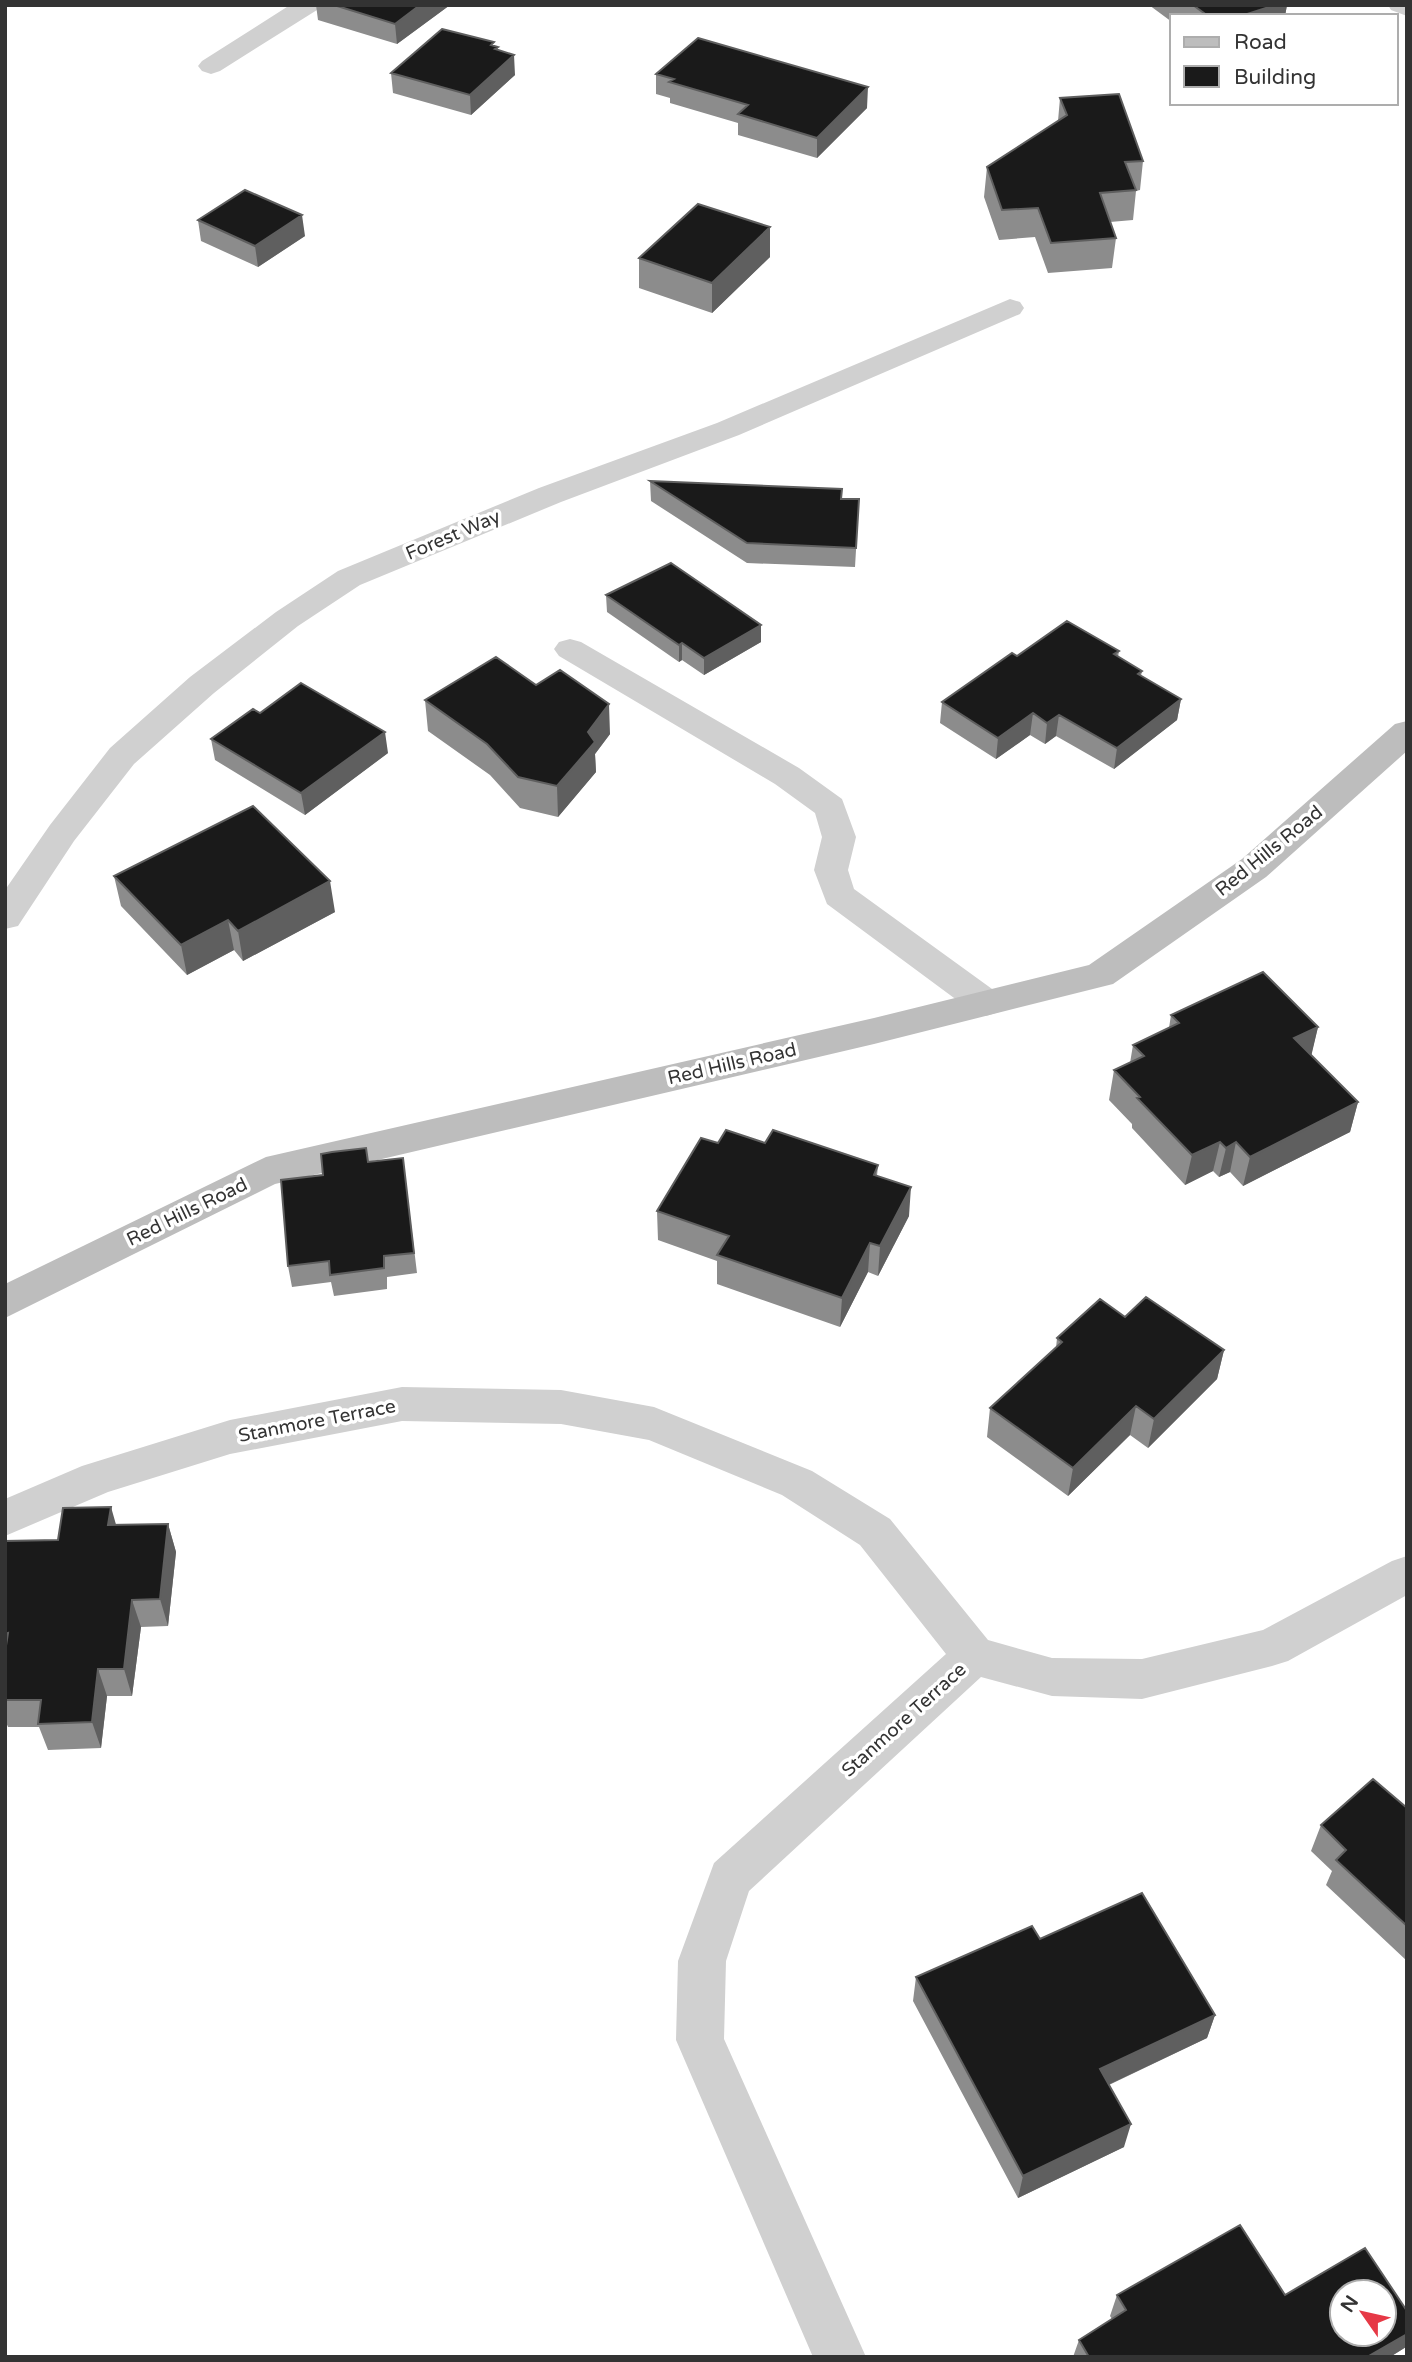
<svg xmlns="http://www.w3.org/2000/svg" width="1412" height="2362" font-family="'Varela Round',sans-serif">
	<rect width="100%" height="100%" fill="#fff"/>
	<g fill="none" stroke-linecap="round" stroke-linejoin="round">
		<!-- street -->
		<path fill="#d0d0d0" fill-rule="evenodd" d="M 290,5 L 320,5 L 317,10 L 220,71 L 211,74 L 202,71 L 198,66 L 202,61 Z
			M 1388,5 L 1407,5 L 1407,16 L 1391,10 Z
			M 1010,299 L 1020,302 L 1024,308 L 1020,314 L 739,435 L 561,502 L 360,585 L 298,626 L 214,693 L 134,764 L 74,841 L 18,926 L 5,929 L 5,890 L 50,825 L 110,748 L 190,677 L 276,612 L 338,571 L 539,488 L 717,423 Z
			M 570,639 L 581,642 L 799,768 L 842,799 L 856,837 L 848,870 L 854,889 L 999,994 L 1004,1003 L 999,1012 L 986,1016 L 973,1012 L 827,904 L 814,870 L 822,837 L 815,813 L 775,784 L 559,656 L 554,649 L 559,642 Z
			M 402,1387 L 561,1390 L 654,1407 L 812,1471 L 890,1519 L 988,1640 L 1052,1658 L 1142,1659 L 1263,1630 L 1392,1561 L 1407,1556 L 1407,1595 L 1288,1661 L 1272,1666 L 1142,1699 L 1052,1696 L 981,1677 L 749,1891 L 726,1961 L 724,2039 L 866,2357 L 813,2357 L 676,2040 L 678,1961 L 714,1863 L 946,1654 L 860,1545 L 782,1495 L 649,1440 L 561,1424 L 402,1421 L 230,1454 L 108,1492 L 5,1536 L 5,1499 L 82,1466 L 230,1420 Z"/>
		<!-- secondary -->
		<path fill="#bdbdbd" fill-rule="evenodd" d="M 1407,721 L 1407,751 L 1266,877 L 1113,984 L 874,1044 L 275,1184 L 5,1318 L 5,1284 L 266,1157 L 874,1018 L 1089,965 L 1242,859 L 1395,724 Z"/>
	</g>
	<!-- wall -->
	<path fill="#8c8c8c" d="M 316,5 L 450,5 L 397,44 L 318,20 Z
		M 1149,5 L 1287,5 L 1285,16 L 1172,16 L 1172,22 Z
		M 494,46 L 498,47 L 498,50 L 515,75 L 471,115 L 393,93 L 391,73 Z
		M 656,74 L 867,108 L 817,158 L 738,135 L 738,123 L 670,103 L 670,98 L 656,94 Z
		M 1060,98 L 1143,161 L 1140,190 L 1136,191 L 1133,220 L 1110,222 L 1116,238 L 1112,268 L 1048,273 L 1035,237 L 999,240 L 984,197 L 987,167 L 1058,121 Z
		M 198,220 L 305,236 L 258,267 L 201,241 Z
		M 770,257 L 712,313 L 639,288 L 639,258 Z
		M 650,481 L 842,489 L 841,499 L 859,499 L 855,567 L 747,563 L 651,501 Z
		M 606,595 L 761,642 L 704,675 L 682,660 L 679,662 L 607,612 Z
		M 1119,651 L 1118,657 L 1142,671 L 1141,676 L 1181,699 L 1177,720 L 1114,769 L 1056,736 L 1045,744 L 1030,735 L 996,759 L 940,723 L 942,702 L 1017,656 Z
		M 425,700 L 610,734 L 595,754 L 596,772 L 558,817 L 520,808 L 490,775 L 428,731 Z
		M 260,713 L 388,753 L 305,815 L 215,760 L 211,739 Z
		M 114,876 L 335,912 L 243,961 L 234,950 L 187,975 L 121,906 Z
		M 1171,1015 L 1318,1027 L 1311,1055 L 1358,1102 L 1350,1132 L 1243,1186 L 1230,1172 L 1219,1177 L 1213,1171 L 1185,1185 L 1132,1128 L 1132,1124 L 1109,1100 L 1114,1070 L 1130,1063 L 1133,1045 L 1169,1028 Z
		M 718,1143 L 765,1143 L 878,1165 L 877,1176 L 909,1216 L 878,1276 L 868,1272 L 840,1327 L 717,1284 L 717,1261 L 658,1240 L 657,1211 Z
		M 403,1158 L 417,1273 L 387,1277 L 387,1289 L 334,1296 L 331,1282 L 292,1287 L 288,1266 L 323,1175 L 368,1162 Z
		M 1125,1317 L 1224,1350 L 1217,1379 L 1148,1448 L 1130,1435 L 1068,1496 L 987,1437 L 990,1408 L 1056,1348 L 1057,1338 Z
		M 168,1524 L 176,1552 L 168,1626 L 141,1627 L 132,1696 L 107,1696 L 101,1748 L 48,1750 L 39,1727 L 8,1727 L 5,1720 L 5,1541 L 58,1540 L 116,1525 Z
		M 1407,1808 L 1407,1961 L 1326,1885 L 1332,1871 L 1311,1851 L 1321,1825 Z
		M 1040,1939 L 1215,2015 L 1207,2038 L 1109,2085 L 1124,2147 L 1018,2198 L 913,2001 L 916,1977 Z
		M 1117,2295 L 1285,2295 L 1407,2311 L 1407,2345 L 1406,2347 L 1390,2357 L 1073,2357 L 1079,2340 L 1112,2319 L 1110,2316 Z"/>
	<!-- shaded-wall -->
	<path fill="#5f5f5f" d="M 420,5 L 450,5 L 397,44 L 395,24 Z
		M 1275,5 L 1287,5 L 1285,16 L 1241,16 Z
		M 514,55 L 515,75 L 471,115 L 470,95 Z
		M 868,87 L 867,108 L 817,158 L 817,138 Z
		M 302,215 L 305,236 L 258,267 L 255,246 Z
		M 770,227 L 770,257 L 712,313 L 712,283 Z
		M 761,625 L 761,642 L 704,675 L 704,658 Z
		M 682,643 L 682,660 L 679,662 L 679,645 Z
		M 1181,699 L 1177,720 L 1114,769 L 1117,748 Z
		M 609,704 L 610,734 L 595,754 L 596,772 L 558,817 L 557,786 L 588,732 Z
		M 1033,713 L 1030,735 L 996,759 L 998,738 Z
		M 1059,715 L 1056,736 L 1045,744 L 1047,723 Z
		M 385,732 L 388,753 L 305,815 L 301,793 Z
		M 330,881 L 335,912 L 243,961 L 238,931 Z
		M 228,920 L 234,950 L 187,975 L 181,945 Z
		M 1318,1027 L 1311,1057 L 1294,1038 Z
		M 1358,1102 L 1350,1132 L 1243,1186 L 1250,1157 Z
		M 1220,1142 L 1213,1171 L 1185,1185 L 1192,1155 Z
		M 1236,1142 L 1230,1172 L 1219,1177 L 1226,1148 Z
		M 911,1187 L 909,1216 L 878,1276 L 880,1246 Z
		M 870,1243 L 868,1272 L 840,1327 L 842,1298 Z
		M 1224,1350 L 1217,1379 L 1148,1448 L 1154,1419 Z
		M 1136,1406 L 1130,1435 L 1068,1496 L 1073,1468 Z
		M 111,1507 L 119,1535 L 108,1525 Z
		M 168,1524 L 176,1552 L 168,1626 L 160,1599 Z
		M 132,1600 L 141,1627 L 132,1696 L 124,1669 Z
		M 98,1669 L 107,1696 L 101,1748 L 92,1722 Z
		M 1215,2015 L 1207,2038 L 1093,2092 L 1100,2069 Z
		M 1131,2124 L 1124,2147 L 1018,2198 L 1023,2176 Z
		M 1407,2334 L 1407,2345 L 1406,2347 L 1390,2357 L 1367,2357 Z"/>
	<!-- building -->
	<path fill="#1a1a1a" stroke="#5f5f5f" stroke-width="2" fill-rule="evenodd" d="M 334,5 L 420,5 L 395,24 Z
		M 1193,5 L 1275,5 L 1241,16 L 1208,16 Z
		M 442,29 L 494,42 L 491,45 L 498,47 L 495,49 L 514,55 L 470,95 L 391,73 Z
		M 698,38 L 868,87 L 817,138 L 738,114 L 748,105 L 669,82 L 674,79 L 656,74 Z
		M 1119,94 L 1143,161 L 1125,162 L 1136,190 L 1100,193 L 1116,238 L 1051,243 L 1038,208 L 1002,210 L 987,167 L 1067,115 L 1060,98 Z
		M 245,190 L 302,215 L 255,246 L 198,220 Z
		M 698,204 L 770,227 L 712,283 L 639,258 Z
		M 650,481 L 842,489 L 841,499 L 859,499 L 856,548 L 747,543 Z
		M 671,563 L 761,625 L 704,658 L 682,643 L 679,645 L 606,595 Z
		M 1067,621 L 1119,651 L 1114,654 L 1142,671 L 1138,674 L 1181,699 L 1117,748 L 1059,715 L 1047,723 L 1033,713 L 998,738 L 942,702 L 1012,653 L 1017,656 Z
		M 496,657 L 536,685 L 560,670 L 609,704 L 588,732 L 595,742 L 557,786 L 518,777 L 487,744 L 425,700 Z
		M 301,683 L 385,732 L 301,793 L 211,739 L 253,709 L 260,713 Z
		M 253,806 L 330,881 L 238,931 L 228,920 L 181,945 L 114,876 Z
		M 1263,972 L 1318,1027 L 1294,1038 L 1358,1102 L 1250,1157 L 1236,1142 L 1226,1148 L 1220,1142 L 1192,1155 L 1137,1098 L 1140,1097 L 1114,1070 L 1144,1056 L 1133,1045 L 1179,1023 L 1171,1015 Z
		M 726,1130 L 765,1143 L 773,1130 L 878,1165 L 874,1175 L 911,1187 L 880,1246 L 870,1243 L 842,1298 L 717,1255 L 729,1236 L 657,1211 L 701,1138 L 718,1143 Z
		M 366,1148 L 368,1162 L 403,1158 L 414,1253 L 384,1256 L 384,1268 L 330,1275 L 329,1261 L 288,1266 L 281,1180 L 323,1175 L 321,1154 L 332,1152 Z
		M 1146,1297 L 1224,1350 L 1154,1419 L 1136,1406 L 1073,1468 L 990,1408 L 1062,1342 L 1057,1338 L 1100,1299 L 1125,1317 Z
		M 111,1507 L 108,1525 L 168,1524 L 160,1599 L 132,1600 L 124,1669 L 98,1669 L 92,1722 L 38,1724 L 41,1700 L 5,1700 L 5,1652 L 8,1633 L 5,1634 L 5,1541 L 58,1540 L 63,1508 Z
		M 1373,1779 L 1407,1808 L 1407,1926 L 1336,1860 L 1346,1850 L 1321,1825 Z
		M 1142,1893 L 1215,2015 L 1100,2069 L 1131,2124 L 1023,2176 L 916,1977 L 1032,1926 L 1040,1939 Z
		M 1240,2225 L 1285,2295 L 1365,2248 L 1407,2311 L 1407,2334 L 1367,2357 L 1089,2357 L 1079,2340 L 1126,2310 L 1117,2295 ZM 1342,2292 L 1384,2292 L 1384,2334 L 1342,2334 Z"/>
	<g text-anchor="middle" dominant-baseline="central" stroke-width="7" stroke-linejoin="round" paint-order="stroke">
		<!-- street labels -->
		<g font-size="19" fill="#333" stroke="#fff">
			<text transform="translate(453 535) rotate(-23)">Forest Way</text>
			<text transform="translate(1269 851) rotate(-39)">Red Hills Road</text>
			<text transform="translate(732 1064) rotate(-13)">Red Hills Road</text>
			<text transform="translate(187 1212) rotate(-26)">Red Hills Road</text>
			<text transform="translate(317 1421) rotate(-11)">Stanmore Terrace</text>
			<text transform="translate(904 1720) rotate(-42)">Stanmore Terrace</text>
		</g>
	</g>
	<!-- border -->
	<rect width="1412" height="2362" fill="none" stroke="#333333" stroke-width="14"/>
	<!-- legend -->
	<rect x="1170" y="14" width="228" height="91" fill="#ffffff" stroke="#adadad" stroke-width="2"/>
	<rect x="1184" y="37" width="35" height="10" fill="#bdbdbd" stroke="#adadad" stroke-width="2"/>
	<text x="1234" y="49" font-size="21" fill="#333333">Road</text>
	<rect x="1184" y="66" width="35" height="21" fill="#1a1a1a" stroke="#adadad" stroke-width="2"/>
	<text x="1234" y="84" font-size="21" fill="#333333">Building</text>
	<!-- north arrow -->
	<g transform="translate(1363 2313) rotate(304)"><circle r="33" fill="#ffffff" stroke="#adadad" stroke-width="2"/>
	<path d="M0-5L12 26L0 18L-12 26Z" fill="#e63946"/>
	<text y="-10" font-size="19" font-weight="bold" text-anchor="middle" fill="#333333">N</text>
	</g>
</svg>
